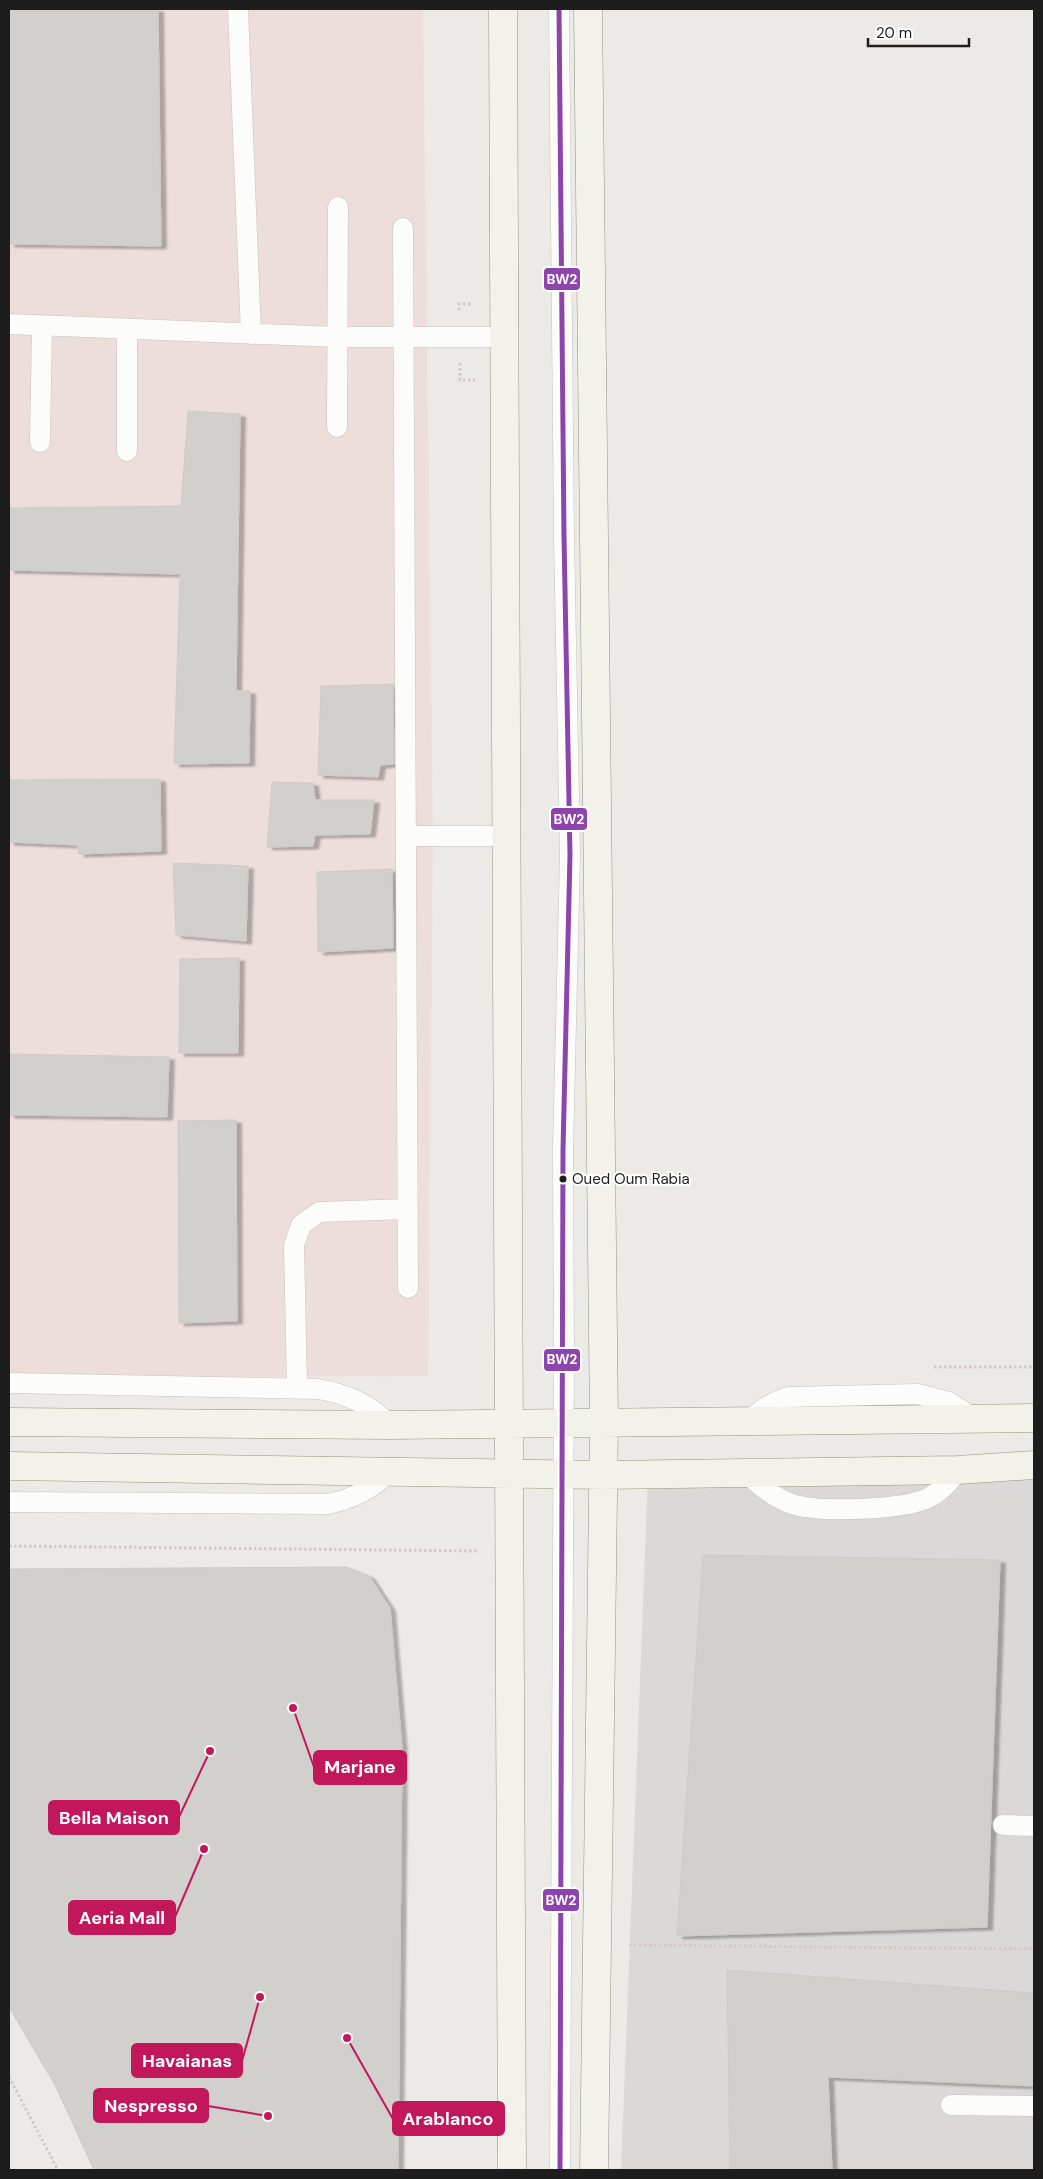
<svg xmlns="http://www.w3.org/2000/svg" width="1043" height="2179" font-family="'DM Sans',sans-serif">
	<defs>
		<filter id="shadow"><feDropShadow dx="5.5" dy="3" stdDeviation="1" flood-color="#0004"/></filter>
	</defs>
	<rect width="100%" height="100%" fill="#ebeae6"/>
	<!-- residential -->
	<path fill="#dad9d7" d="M 1034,1452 L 1034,2170 L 621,2170 L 648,1476 Z"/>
	<!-- commercial -->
	<path fill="#eddedc" d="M 9,9 L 423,9 L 433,836 L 428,1376 L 9,1378 Z"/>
	<!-- building -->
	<path fill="#d2d0cd" stroke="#cecbc7" filter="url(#shadow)" d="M 9,9 L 158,9 L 161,246 L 9,244 Z
		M 188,411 L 240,414 L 236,691 L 250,691 L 249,763 L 174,764 L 180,574 L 9,570 L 9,508 L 181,506 Z
		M 393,684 L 394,764 L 380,765 L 378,777 L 318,775 L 321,686 Z
		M 160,779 L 161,851 L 79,854 L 77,845 L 9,842 L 9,780 Z
		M 272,782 L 313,783 L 315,800 L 374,800 L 370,834 L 315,835 L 313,846 L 267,847 Z
		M 173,863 L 248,866 L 246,941 L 176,935 Z
		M 392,869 L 393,948 L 318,952 L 317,872 Z
		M 239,958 L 238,1053 L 179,1053 L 180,959 Z
		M 9,1054 L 169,1057 L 167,1117 L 9,1115 Z
		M 236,1120 L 237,1321 L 179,1323 L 178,1121 Z
		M 703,1555 L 1000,1560 L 987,1927 L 677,1936 Z
		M 347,1567 L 369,1576 L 390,1608 L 402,1749 L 398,2170 L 94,2170 L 55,2085 L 9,2007 L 9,1569 Z
		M 727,1970 L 1034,1993 L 1034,2086 L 828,2077 L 832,2170 L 730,2170 Z"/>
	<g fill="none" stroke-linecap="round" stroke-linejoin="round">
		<defs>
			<path id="lane" d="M 238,9 L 251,334
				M 559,9 L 564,536 L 570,855 L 563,1150 L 564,1357 L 560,2170
				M 403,228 L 408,1288
				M 9,324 L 337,337 L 504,337
				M 127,330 L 127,451
				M 337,427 L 338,207
				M 40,442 L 42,327
				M 406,836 L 508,836
				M 9,1383 L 318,1389 C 348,1394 368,1404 390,1425
				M 297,1387 L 294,1245 L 301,1225 L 319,1212 L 407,1209
				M 749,1421 C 761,1409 772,1402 788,1397 L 918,1394 L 949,1402 L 975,1419
				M 745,1472 C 759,1485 774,1498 792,1504 C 819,1513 903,1510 928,1498 C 941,1492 950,1481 958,1470
				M 9,1502 L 328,1504 C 353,1499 371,1489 389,1472
				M 1003,1825 L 1034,1826
				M 951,2105 L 1034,2106"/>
			<path id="secondary" d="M 503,9 L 512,2170
				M 588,9 L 604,1423 L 594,2170
				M 9,1422 L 390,1425 L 1034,1418
				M 9,1466 L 603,1475 L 958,1470 L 1034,1465"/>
		</defs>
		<!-- lane casing -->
		<use href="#lane" stroke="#c4c4c2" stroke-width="21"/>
		<!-- secondary casing -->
		<use href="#secondary" stroke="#92947f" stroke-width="29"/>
		<!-- path -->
		<path stroke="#d5c9c6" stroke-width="3" stroke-dasharray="2.5 2.5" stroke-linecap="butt" d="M 459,310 L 459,304 L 473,304
			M 460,363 L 460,380 L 475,380
			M 934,1367 L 1033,1367
			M 9,1546 L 478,1551
			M 629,1945 L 1034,1949
			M 9,2077 L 58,2170"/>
		<!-- lane -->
		<use href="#lane" stroke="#fcfcfb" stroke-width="20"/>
		<!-- secondary -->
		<use href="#secondary" stroke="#f2f2ea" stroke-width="28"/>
		<defs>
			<path id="bus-1" d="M 559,9 L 564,536 L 570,855 L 563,1150 L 560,2170"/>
		</defs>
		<!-- bus-1 casing -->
		<use href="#bus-1" stroke="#fff" stroke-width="9"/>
		<!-- bus-1 -->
		<use href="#bus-1" stroke="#8e44ad" stroke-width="5"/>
	</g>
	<!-- markers -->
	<circle fill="#1d1d1d" stroke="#fff" stroke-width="2" cx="563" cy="1179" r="4.5"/>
	<g text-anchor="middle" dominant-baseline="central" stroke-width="4" stroke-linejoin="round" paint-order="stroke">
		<!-- bus labels -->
		<g font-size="15" fill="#1d1d1d" stroke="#fff" text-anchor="start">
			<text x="572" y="1179">Oued Oum Rabia</text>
		</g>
	</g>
	<!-- callouts -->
	<path fill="none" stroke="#c2185b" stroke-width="2" d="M293 1708L314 1767M210 1751L179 1817M204 1849L175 1917M260 1997L242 2061M268 2116L208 2106M347 2038L393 2119"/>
	<g fill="#c2185b" stroke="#fff" stroke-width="2">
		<circle cx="293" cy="1708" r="5"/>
		<circle cx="210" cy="1751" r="5"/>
		<circle cx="204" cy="1849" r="5"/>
		<circle cx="260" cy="1997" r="5"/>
		<circle cx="268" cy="2116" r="5"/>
		<circle cx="347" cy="2038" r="5"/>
	</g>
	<g fill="#c2185b" stroke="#c2185b" stroke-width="2">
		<rect x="314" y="1751" width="92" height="33" rx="5"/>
		<rect x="49" y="1801" width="130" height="33" rx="5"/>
		<rect x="69" y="1901" width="106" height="33" rx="5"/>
		<rect x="132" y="2044" width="110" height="33" rx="5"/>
		<rect x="94" y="2089" width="114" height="33" rx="5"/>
		<rect x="393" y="2102" width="111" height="33" rx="5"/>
	</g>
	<g font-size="18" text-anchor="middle" font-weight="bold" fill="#fff">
		<text x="360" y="1773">Marjane</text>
		<text x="114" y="1824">Bella Maison</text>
		<text x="122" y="1924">Aeria Mall</text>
		<text x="187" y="2067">Havaianas</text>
		<text x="151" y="2112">Nespresso</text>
		<text x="448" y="2125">Arablanco</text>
	</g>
	<g stroke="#fff" stroke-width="2">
		<rect x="543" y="267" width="38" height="24" rx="5" fill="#8e44ad"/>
		<rect x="550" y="807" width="38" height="24" rx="5" fill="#8e44ad"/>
		<rect x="543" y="1348" width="38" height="24" rx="5" fill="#8e44ad"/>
		<rect x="542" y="1888" width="38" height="24" rx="5" fill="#8e44ad"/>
	</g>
	<g font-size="14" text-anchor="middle" font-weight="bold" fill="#fff">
		<text x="562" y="284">BW2</text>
		<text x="569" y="824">BW2</text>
		<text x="562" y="1364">BW2</text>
		<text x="561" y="1905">BW2</text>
	</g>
	<!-- border -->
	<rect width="1043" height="2179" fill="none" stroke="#1d1d1d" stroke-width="20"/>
	<!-- scale -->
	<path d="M868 38v8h101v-8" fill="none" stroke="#1d1d1d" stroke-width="2.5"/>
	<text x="876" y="38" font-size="15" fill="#1d1d1d" stroke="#ffffff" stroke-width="4" paint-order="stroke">20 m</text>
</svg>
